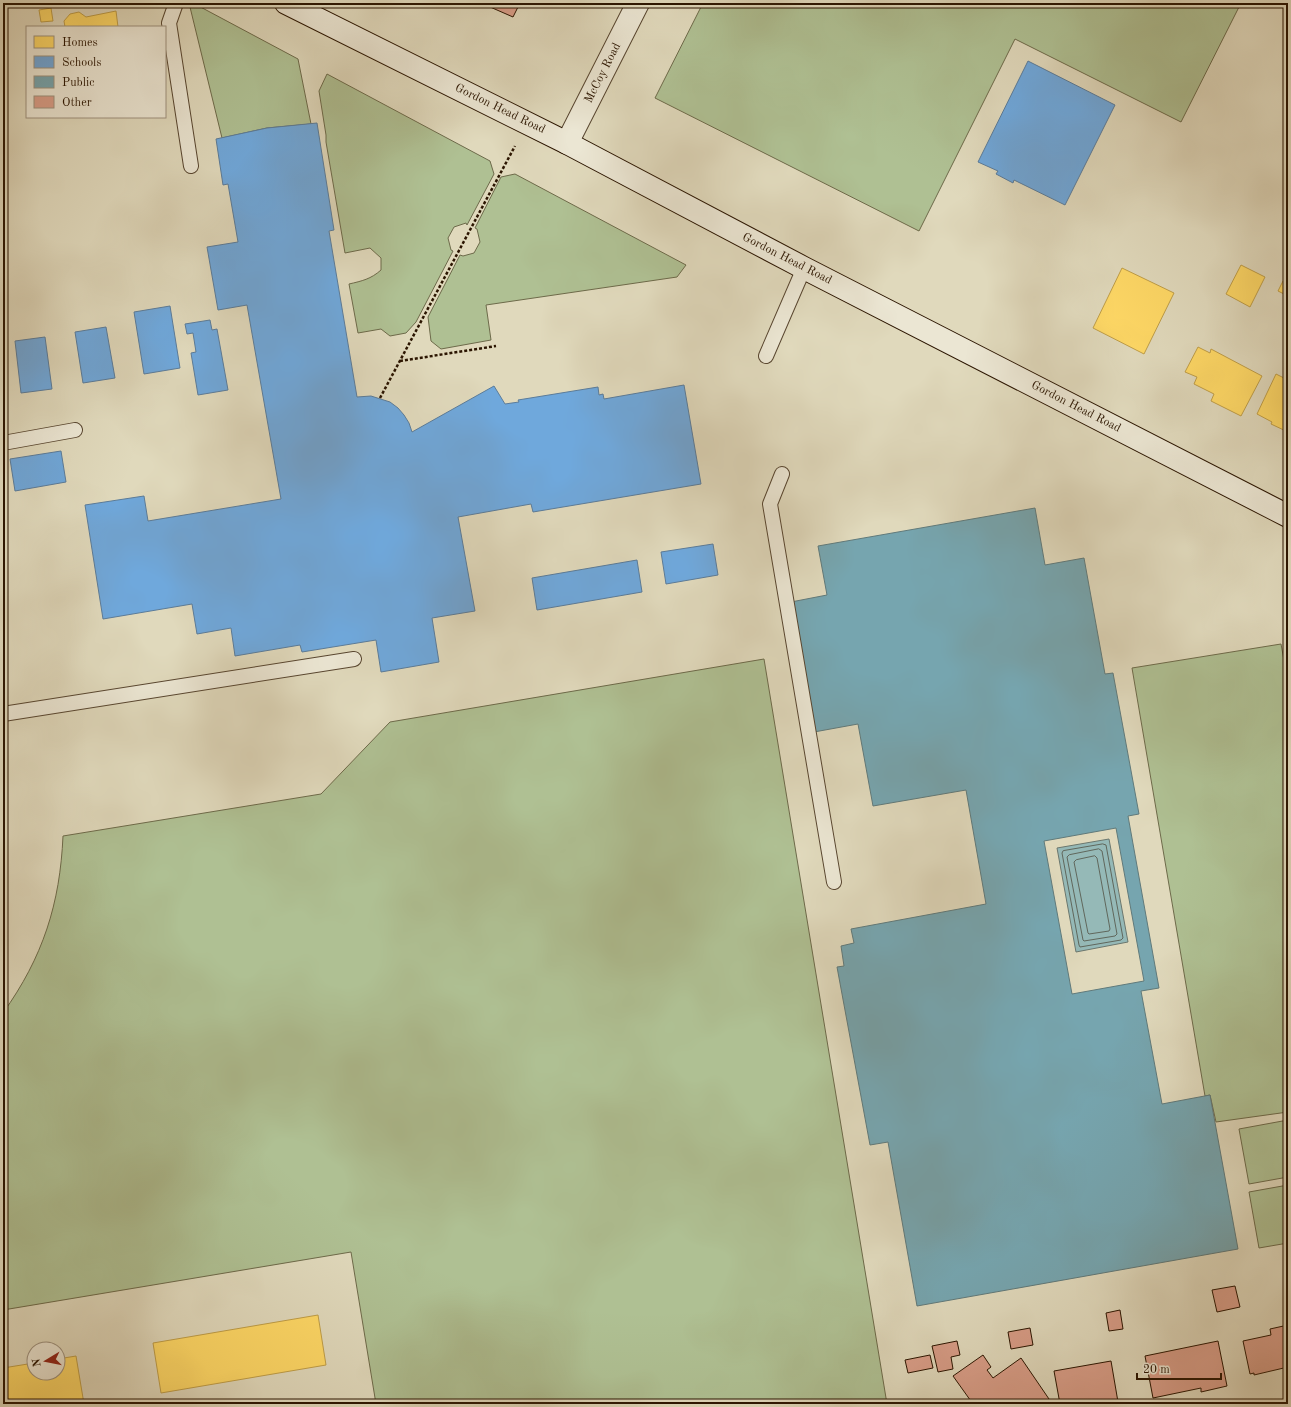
<svg xmlns="http://www.w3.org/2000/svg" width="1291" height="1407" font-family="'Old Standard TT',serif">
	<rect width="100%" height="100%" fill="#e0d9bc"/>
	<filter id="stains"><feTurbulence type="fractalNoise" baseFrequency=".005" numOctaves="4"/><feColorMatrix values="0 0 0 0 .2 0 0 0 0 .09 0 0 0 0 .02 0 0 0 .5 -.17"/></filter>
	<radialGradient id="worn" r=".72"><stop offset=".6" stop-color="#630" stop-opacity="0"/><stop offset="1" stop-color="#630" stop-opacity=".3"/></radialGradient>
	<!-- green -->
	<path fill="#afc093" stroke="#6d6a4a" d="M 189,3 L 193,3 L 298,59 L 311,124 L 267,128 L 222,138 Z
		M 703,3 L 1241,3 L 1181,122 L 1015,39 L 919,231 L 655,98 Z
		M 327,74 L 490,161 L 494,174 L 467,225 L 466,223 L 454,227 L 448,238 L 451,250 L 453,251 L 416,322 L 406,333 L 390,336 L 381,329 L 358,333 L 349,284 C 362,281 371,279 381,270 L 381,258 L 370,248 L 345,253 L 326,142 L 326,135 L 319,91 Z
		M 515,174 L 686,265 L 677,277 L 486,305 L 491,340 L 441,349 L 431,341 L 428,317 L 460,255 L 463,256 L 474,253 L 480,242 L 477,229 L 475,228 L 501,177 Z
		M 1281,644 L 1288,682 L 1288,1112 L 1216,1122 L 1210,1095 L 1205,1096 L 1132,668 Z
		M 764,659 L 887,1404 L 376,1404 L 351,1252 L 3,1310 L 3,1013 C 43,957 60,904 63,836 L 321,794 L 390,722 Z
		M 1288,1120 L 1288,1177 L 1249,1184 L 1239,1129 Z
		M 1288,1185 L 1288,1243 L 1259,1248 L 1249,1192 Z"/>
	<!-- water -->
	<path fill="#95b9b7" stroke="#6b776e" d="M 1109,839 L 1128,942 L 1076,952 L 1057,848 Z"/>
	<!-- homes -->
	<path fill="#ffd966" stroke="#bf9e48" d="M 51,8 L 53,21 L 41,22 L 39,10 Z
		M 116,11 L 118,27 L 65,27 L 64,21 L 70,14 L 79,12 L 86,17 Z
		M 1241,265 L 1265,277 L 1250,307 L 1226,294 Z
		M 1122,268 L 1174,293 L 1144,354 L 1093,328 Z
		M 1283,281 L 1288,284 L 1288,296 L 1278,291 Z
		M 1198,347 L 1210,353 L 1211,349 L 1262,376 L 1241,416 L 1211,401 L 1214,394 L 1194,384 L 1197,377 L 1185,372 Z
		M 1276,374 L 1288,380 L 1288,432 L 1271,424 L 1272,422 L 1257,414 Z
		M 318,1315 L 326,1365 L 161,1393 L 153,1343 Z
		M 76,1356 L 84,1404 L 3,1404 L 3,1368 L 34,1363 L 34,1373 L 58,1373 L 58,1359 Z"/>
	<!-- schools -->
	<path fill="#6fa8dc" stroke="#5b7c9a" d="M 1028,61 L 1115,105 L 1065,205 L 1014,180 L 1013,183 L 996,174 L 998,171 L 978,162 Z
		M 317,123 L 334,230 L 329,231 L 357,397 L 371,396 L 390,402 L 398,408 L 404,415 L 409,423 L 412,432 L 494,386 L 505,404 L 519,402 L 518,400 L 598,387 L 599,395 L 603,394 L 604,399 L 684,385 L 701,484 L 533,512 L 531,504 L 458,517 L 475,611 L 432,618 L 439,662 L 381,672 L 376,640 L 302,652 L 300,645 L 235,656 L 231,628 L 197,634 L 192,604 L 103,619 L 85,505 L 144,496 L 148,521 L 281,499 L 247,305 L 218,310 L 207,247 L 238,242 L 228,184 L 223,185 L 216,139 L 267,128 Z
		M 170,306 L 180,368 L 144,374 L 134,312 Z
		M 210,320 L 212,330 L 217,329 L 228,390 L 198,395 L 191,353 L 196,352 L 193,333 L 187,334 L 185,324 Z
		M 106,327 L 115,378 L 83,383 L 75,332 Z
		M 45,337 L 52,389 L 21,393 L 15,341 Z
		M 61,451 L 66,482 L 15,491 L 10,459 Z
		M 713,544 L 718,575 L 666,584 L 661,552 Z
		M 637,560 L 642,592 L 537,610 L 532,578 Z"/>
	<!-- public -->
	<path fill="#76a5af" stroke="#607a7b" fill-rule="evenodd" d="M 1035,508 L 1045,565 L 1084,558 L 1105,674 L 1113,673 L 1139,814 L 1128,816 L 1159,988 L 1141,991 L 1162,1104 L 1210,1095 L 1238,1249 L 917,1306 L 888,1142 L 870,1145 L 837,967 L 844,966 L 841,946 L 854,943 L 851,929 L 986,904 L 966,790 L 873,806 L 858,724 L 814,732 L 791,602 L 827,595 L 818,546 ZM 1116,828 L 1144,981 L 1072,994 L 1044,841 Z"/>
	<g fill="none" stroke-linecap="round" stroke-linejoin="round">
		<!-- shore -->
		<path stroke="#60675c" stroke-width="1" d="M 1103,844 L 1106,845 L 1123,938 L 1121,940 L 1080,947 L 1079,945 L 1062,853 L 1063,851 Z
			M 1099,849 L 1102,851 L 1117,934 L 1115,936 L 1084,941 L 1083,940 L 1067,857 L 1069,855 Z
			M 1095,856 L 1097,858 L 1110,929 L 1109,931 L 1089,934 L 1088,933 L 1074,862 L 1076,860 Z"/>
	</g>
	<!-- building -->
	<path fill="#d99e89" stroke="#2b1501" d="M 481,3 L 520,3 L 513,17 Z
		M 1235,1286 L 1240,1307 L 1217,1312 L 1212,1290 Z
		M 1120,1310 L 1123,1329 L 1109,1331 L 1106,1313 Z
		M 1288,1325 L 1288,1367 L 1254,1375 L 1254,1373 L 1250,1374 L 1243,1341 L 1271,1335 L 1270,1329 Z
		M 1030,1328 L 1033,1345 L 1011,1349 L 1008,1332 Z
		M 957,1341 L 960,1355 L 951,1357 L 953,1369 L 938,1372 L 932,1346 Z
		M 1218,1341 L 1227,1386 L 1201,1392 L 1201,1388 L 1153,1398 L 1145,1356 Z
		M 930,1355 L 933,1368 L 908,1373 L 905,1360 Z
		M 983,1355 L 991,1367 L 987,1370 L 993,1378 L 1021,1358 L 1049,1399 L 1041,1404 L 973,1404 L 953,1376 Z
		M 1111,1361 L 1118,1402 L 1108,1404 L 1060,1404 L 1054,1371 Z"/>
	<g fill="none" stroke-linecap="round" stroke-linejoin="round">
		<defs>
			<path id="service" d="M 176,3 L 169,23 L 191,166
				M 766,356 L 804,268
				M 3,443 L 75,430
				M 782,474 L 770,504 L 834,882
				M 3,714 L 354,659"/>
			<path id="minor" d="M 567,143 L 638,3"/>
			<path id="secondary" d="M 286,3 L 567,143 L 804,268 L 1288,516"/>
		</defs>
		<!-- service casing -->
		<use href="#service" stroke="#584630" stroke-width="16"/>
		<!-- minor casing -->
		<use href="#minor" stroke="#584630" stroke-width="24"/>
		<!-- secondary casing -->
		<use href="#secondary" stroke="#2b1501" stroke-width="24"/>
		<!-- path -->
		<path stroke="#2b1501" stroke-width="2.5" stroke-dasharray="3 2" stroke-linecap="butt" d="M 400,361 L 496,346
			M 380,398 L 515,146"/>
		<!-- service -->
		<use href="#service" stroke="#ebe6d3" stroke-width="14"/>
		<!-- minor -->
		<use href="#minor" stroke="#ebe6d3" stroke-width="22"/>
		<!-- secondary -->
		<use href="#secondary" stroke="#ebe6d3" stroke-width="22"/>
	</g>
	<g text-anchor="middle" dominant-baseline="central" stroke-width="4" stroke-linejoin="round" paint-order="stroke">
		<!-- street labels -->
		<g font-size="12" fill="#2b1501" stroke="#ebe6d3">
			<text transform="translate(603 73) rotate(-63)">McCoy Road</text>
			<text transform="translate(500 109) rotate(26)">Gordon Head Road</text>
			<text transform="translate(787 259) rotate(27)">Gordon Head Road</text>
			<text transform="translate(1076 407) rotate(27)">Gordon Head Road</text>
		</g>
	</g>
	<!-- margin -->
	<rect width="1291" height="1407" fill="none" stroke="#e0d9bc" stroke-width="16"/>
	<rect x="4" y="4" width="1283" height="1399" fill="none" stroke="#2b1501" stroke-width="2"/>
	<rect x="8" y="8" width="1275" height="1391" fill="none" stroke="#2b1501"/>
	<!-- legend -->
	<rect x="26" y="26" width="140" height="92" fill="#ebe6d3" stroke="#9e927f"/>
	<rect x="34" y="36" width="20" height="12" fill="#ffd966" stroke="#9e927f"/>
	<text x="62" y="46" font-size="12" fill="#2b1501">Homes</text>
	<rect x="34" y="56" width="20" height="12" fill="#6fa8dc" stroke="#9e927f"/>
	<text x="62" y="66" font-size="12" fill="#2b1501">Schools</text>
	<rect x="34" y="76" width="20" height="12" fill="#76a5af" stroke="#9e927f"/>
	<text x="62" y="86" font-size="12" fill="#2b1501">Public</text>
	<rect x="34" y="96" width="20" height="12" fill="#d99e89" stroke="#9e927f"/>
	<text x="62" y="106" font-size="12" fill="#2b1501">Other</text>
	<!-- north arrow -->
	<g transform="translate(46 1361) rotate(260)"><circle r="19" fill="#ebe6d3" stroke="#9e927f"/>
	<path d="M0-3L7 15L0 10L-7 15Z" fill="#8f2418"/>
	<text y="-6" font-size="11" font-weight="bold" text-anchor="middle" fill="#2b1501">N</text>
	</g>
	<!-- scale -->
	<path d="M1137 1373v6h84v-6" fill="none" stroke="#2b1501" stroke-width="2"/>
	<text x="1143" y="1373" font-size="12" fill="#2b1501" stroke="#ebe6d3" stroke-width="3" paint-order="stroke">20 m</text>
	<rect width="100%" height="100%" filter="url(#stains)"/>
	<rect width="100%" height="100%" fill="url(#worn)"/>
</svg>
